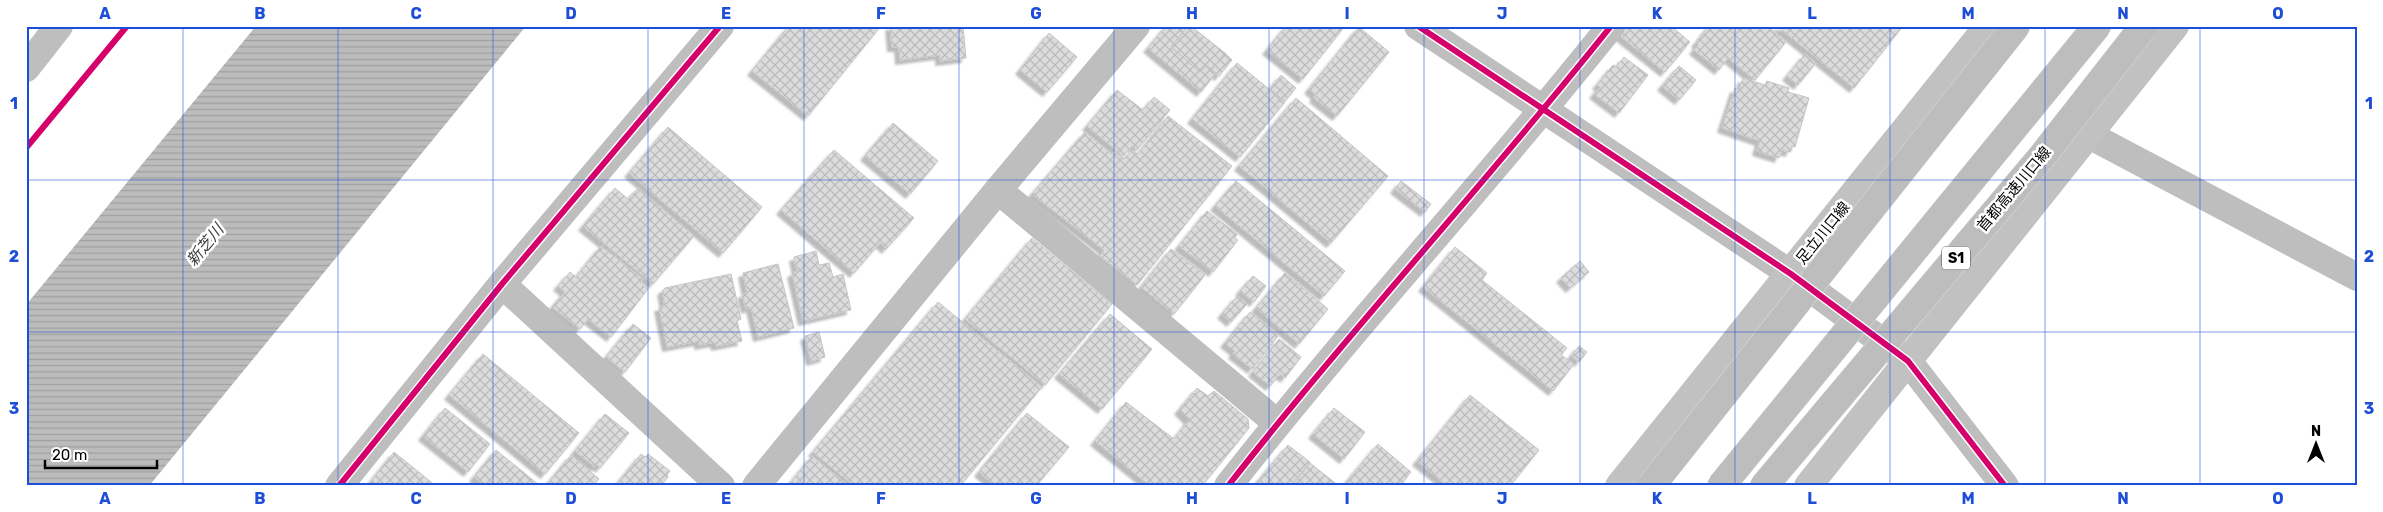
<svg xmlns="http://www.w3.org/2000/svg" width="2383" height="512" font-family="Rubik,'Noto Sans JP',sans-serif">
	<defs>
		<pattern id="water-rules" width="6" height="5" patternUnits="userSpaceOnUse" patternTransform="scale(1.25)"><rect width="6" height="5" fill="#bcbcbc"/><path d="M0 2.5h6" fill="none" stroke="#a0a0a0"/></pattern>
		<pattern id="building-cross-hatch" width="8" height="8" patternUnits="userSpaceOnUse" patternTransform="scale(1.25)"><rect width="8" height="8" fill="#dcdcdc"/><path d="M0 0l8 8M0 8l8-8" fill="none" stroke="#bbb"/></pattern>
		<filter id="shadow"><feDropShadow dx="-4.5" dy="4.5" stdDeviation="1" flood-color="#0004"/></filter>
	</defs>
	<rect width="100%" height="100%" fill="#fff"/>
	<!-- water -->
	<path fill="url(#water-rules)" d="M 256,26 L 526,26 L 149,486 L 26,486 L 26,305 Z"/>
	<!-- building -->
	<path fill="url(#building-cross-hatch)" stroke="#c5c5c5" filter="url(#shadow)" d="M 789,26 L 881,26 L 808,116 L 752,71 Z
		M 890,26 L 963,26 L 966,58 L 940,61 L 940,55 L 900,60 L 899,47 L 892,47 Z
		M 1166,26 L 1188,26 L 1171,47 L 1200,72 L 1206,65 L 1216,73 L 1201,92 L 1148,48 Z
		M 1188,26 L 1191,26 L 1225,53 L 1211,70 L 1206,65 L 1200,72 L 1171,47 Z
		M 1286,26 L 1345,26 L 1303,79 L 1267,50 Z
		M 1627,26 L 1671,26 L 1690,42 L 1665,72 L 1619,35 Z
		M 1709,26 L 1767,26 L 1786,42 L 1755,80 L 1728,58 L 1719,70 L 1694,50 L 1698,45 L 1696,43 Z
		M 1777,26 L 1903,26 L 1854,88 Z
		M 1359,27 L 1389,52 L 1337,116 L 1314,98 L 1316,95 L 1309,89 Z
		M 1049,33 L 1077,57 L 1047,92 L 1020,70 Z
		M 1225,53 L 1232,60 L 1219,76 L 1211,70 Z
		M 1805,54 L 1816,63 L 1798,85 L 1787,76 Z
		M 1624,57 L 1648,75 L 1619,113 L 1594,94 L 1600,87 L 1597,85 L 1613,65 L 1616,67 Z
		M 1237,63 L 1285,102 L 1240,157 L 1192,119 Z
		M 1679,66 L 1696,80 L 1679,100 L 1662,86 Z
		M 1281,75 L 1296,88 L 1285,101 L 1270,89 Z
		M 1743,78 L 1765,85 L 1767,81 L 1789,88 L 1788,92 L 1809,98 L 1795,147 L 1792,146 L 1790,152 L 1782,150 L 1779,158 L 1757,151 L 1760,141 L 1722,128 L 1735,88 L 1739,90 Z
		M 1117,90 L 1143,110 L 1154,97 L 1170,110 L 1137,150 L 1132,146 L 1123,156 L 1087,126 Z
		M 1296,98 L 1388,176 L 1331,243 L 1239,166 Z
		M 1168,116 L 1232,166 L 1137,285 L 1100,256 L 1104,250 L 1032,194 L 1085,132 L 1112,154 L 1114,151 L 1124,159 L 1132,150 L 1138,154 Z
		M 893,123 L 938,161 L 910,194 L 865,156 Z
		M 668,127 L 762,207 L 723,253 L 629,173 Z
		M 834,150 L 914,218 L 886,249 L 880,243 L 854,273 L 781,210 Z
		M 1236,181 L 1345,271 L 1324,296 L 1215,206 Z
		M 1401,181 L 1431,204 L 1425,212 L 1395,189 Z
		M 615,188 L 628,199 L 638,188 L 694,236 L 653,284 L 583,226 Z
		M 1207,211 L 1237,234 L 1235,238 L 1238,240 L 1213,272 L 1179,246 Z
		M 1032,238 L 1112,304 L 1045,385 L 965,319 Z
		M 601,246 L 643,279 L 640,283 L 648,289 L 611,337 L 588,319 L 580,329 L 552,307 L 565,292 L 558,286 L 570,272 L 576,277 Z
		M 1455,247 L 1487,273 L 1482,280 L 1567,348 L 1561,355 L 1574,364 L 1553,391 L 1423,287 Z
		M 1171,249 L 1205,275 L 1174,314 L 1141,287 Z
		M 816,251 L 819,265 L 829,263 L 833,277 L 843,274 L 851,310 L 803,321 L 792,273 L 797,271 L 794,257 Z
		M 1580,261 L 1589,272 L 1570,288 L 1561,278 Z
		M 778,264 L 794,328 L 758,337 L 751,307 L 746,309 L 742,294 L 747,293 L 743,273 Z
		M 1285,273 L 1328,309 L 1299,344 L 1256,308 Z
		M 731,274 L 741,319 L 737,321 L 742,341 L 716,346 L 715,342 L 699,345 L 699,341 L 667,347 L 659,307 L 665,306 L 662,291 L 665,288 Z
		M 1253,276 L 1266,286 L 1254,302 L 1240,291 Z
		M 1237,296 L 1247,304 L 1231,322 L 1222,314 Z
		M 938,302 L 1042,387 L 960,486 L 854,486 L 813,452 Z
		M 1250,312 L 1279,335 L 1252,369 L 1233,354 L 1235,351 L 1225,343 Z
		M 1110,314 L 1152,349 L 1102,409 L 1059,374 Z
		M 633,324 L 651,338 L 625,372 L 606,357 Z
		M 819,332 L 825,357 L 811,361 L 805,336 Z
		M 1279,339 L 1301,357 L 1285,378 L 1280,374 L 1270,386 L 1253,372 Z
		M 1579,346 L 1587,352 L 1579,362 L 1571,356 Z
		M 483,354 L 579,433 L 545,474 L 449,395 Z
		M 1197,388 L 1208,396 L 1214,391 L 1248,419 L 1249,428 L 1202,486 L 1150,486 L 1095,441 L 1126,402 L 1174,439 L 1189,420 L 1179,410 Z
		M 1470,395 L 1539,450 L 1510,486 L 1448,486 L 1417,461 Z
		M 445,408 L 490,444 L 468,472 L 423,436 Z
		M 1334,408 L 1365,432 L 1344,459 L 1313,434 Z
		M 1027,413 L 1069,447 L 1036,486 L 995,486 L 979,472 Z
		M 605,414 L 629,433 L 600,468 L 597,465 L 595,467 L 575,451 Z
		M 1378,444 L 1411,472 L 1400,486 L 1343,486 Z
		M 1288,445 L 1310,462 L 1290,486 L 1254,486 Z
		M 496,450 L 538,484 L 536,486 L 485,486 L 474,477 Z
		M 394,452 L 436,486 L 378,486 L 372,480 Z
		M 641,454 L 645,457 L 648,454 L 670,471 L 667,475 L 668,477 L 661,486 L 619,486 L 617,484 Z
		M 571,455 L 599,479 L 593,486 L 553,486 L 549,482 Z
		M 812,456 L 849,486 L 788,486 Z
		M 1310,463 L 1339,486 L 1292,486 Z"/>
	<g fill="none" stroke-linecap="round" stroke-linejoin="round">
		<!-- minor -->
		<path stroke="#bebebe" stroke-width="28" d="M 26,68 L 59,26
			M 2089,135 L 2357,277
			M 998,190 L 1277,423
			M 502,284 L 721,486
			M 339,486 L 502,284 L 720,26
			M 1228,486 C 1351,329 1487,182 1611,26"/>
		<!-- tertiary -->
		<path stroke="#bebebe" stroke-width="28" d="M 1418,26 L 1791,274 L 1908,361 L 2005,486
			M 756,486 L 998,190 L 1136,26"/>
		<!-- secondary -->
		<path stroke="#c1c1c1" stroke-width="28" d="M 1619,486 L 1988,26
			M 1808,486 L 2175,26"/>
		<defs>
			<path id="motorway-bridge" d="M 1651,486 L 2016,26
				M 1721,486 L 2097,26
				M 1764,486 L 2043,155 L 2144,26"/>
		</defs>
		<!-- motorway-bridge casing -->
		<use href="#motorway-bridge" stroke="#dbdbdb" stroke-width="29" stroke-linecap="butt"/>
		<!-- motorway-bridge -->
		<use href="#motorway-bridge" stroke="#bdbdbd" stroke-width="28"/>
		<defs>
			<path id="cycleway" d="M 1418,26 L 1791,274 L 1908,361 L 2005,486
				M 26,148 L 127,26
				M 339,486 L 502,284 L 720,26
				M 1228,486 C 1351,329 1487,182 1611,26"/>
		</defs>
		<!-- cycleway casing -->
		<use href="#cycleway" stroke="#fff" stroke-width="9"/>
		<!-- cycleway -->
		<use href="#cycleway" stroke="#d6006c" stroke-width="6"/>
	</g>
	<!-- grid -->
	<path fill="none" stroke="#1d4ed8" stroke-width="1" stroke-opacity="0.55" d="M 183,26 L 183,486M 338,26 L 338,486M 493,26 L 493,486M 648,26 L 648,486M 804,26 L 804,486M 959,26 L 959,486M 1114,26 L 1114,486M 1269,26 L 1269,486M 1424,26 L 1424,486M 1580,26 L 1580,486M 1735,26 L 1735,486M 1890,26 L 1890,486M 2045,26 L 2045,486M 2200,26 L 2200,486M 26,180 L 2357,180M 26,332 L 2357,332"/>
	<g text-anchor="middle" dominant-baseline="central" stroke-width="5" stroke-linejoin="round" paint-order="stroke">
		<!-- shield labels -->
		<rect fill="#fff" stroke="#4c4c4c" stroke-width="1" x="1942" y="246.5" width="28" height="23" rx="4"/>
		<g font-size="14" font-weight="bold" fill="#000">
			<text x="1956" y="258">S1</text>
		</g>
		<!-- street labels -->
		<g font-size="15" fill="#000" stroke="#fff">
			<text transform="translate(2014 189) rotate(-50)">首都高速川口線</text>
			<text transform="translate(1823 233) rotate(-51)">足立川口線</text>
		</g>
		<!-- water labels -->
		<g font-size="16" font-style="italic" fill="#404040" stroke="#fff">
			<text transform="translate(205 245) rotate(-51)">新芝川</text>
		</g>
	</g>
	<!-- border -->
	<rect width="2383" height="512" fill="none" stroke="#ffffff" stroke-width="55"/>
	<!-- north arrow -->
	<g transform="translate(2316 444)" stroke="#ffffff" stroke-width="4" paint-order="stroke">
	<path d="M0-4L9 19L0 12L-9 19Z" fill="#000000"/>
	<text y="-8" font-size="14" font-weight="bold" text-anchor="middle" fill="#000000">N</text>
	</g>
	<!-- scale -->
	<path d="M45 460v8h112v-8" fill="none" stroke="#000000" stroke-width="2.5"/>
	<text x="52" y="460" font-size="15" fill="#000000" stroke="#ffffff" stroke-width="4" paint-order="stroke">20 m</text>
	<rect x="28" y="28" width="2328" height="456" fill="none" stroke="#1d4ed8" stroke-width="2"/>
	<g font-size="16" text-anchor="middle" font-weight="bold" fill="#1d4ed8">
		<text x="105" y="19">A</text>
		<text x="260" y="19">B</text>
		<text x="416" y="19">C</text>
		<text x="571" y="19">D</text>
		<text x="726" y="19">E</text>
		<text x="881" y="19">F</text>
		<text x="1036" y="19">G</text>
		<text x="1192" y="19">H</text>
		<text x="1347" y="19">I</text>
		<text x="1502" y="19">J</text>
		<text x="1657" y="19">K</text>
		<text x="1812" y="19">L</text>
		<text x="1968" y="19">M</text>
		<text x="2123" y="19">N</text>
		<text x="2278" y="19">O</text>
		<text x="14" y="109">1</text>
		<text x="2369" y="109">1</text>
		<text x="14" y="262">2</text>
		<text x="2369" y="262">2</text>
		<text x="14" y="414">3</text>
		<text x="2369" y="414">3</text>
		<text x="105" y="504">A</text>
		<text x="260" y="504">B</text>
		<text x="416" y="504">C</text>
		<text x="571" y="504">D</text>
		<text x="726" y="504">E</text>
		<text x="881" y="504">F</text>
		<text x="1036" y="504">G</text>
		<text x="1192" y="504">H</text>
		<text x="1347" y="504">I</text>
		<text x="1502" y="504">J</text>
		<text x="1657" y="504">K</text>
		<text x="1812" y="504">L</text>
		<text x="1968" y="504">M</text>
		<text x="2123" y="504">N</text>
		<text x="2278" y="504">O</text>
	</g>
</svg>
